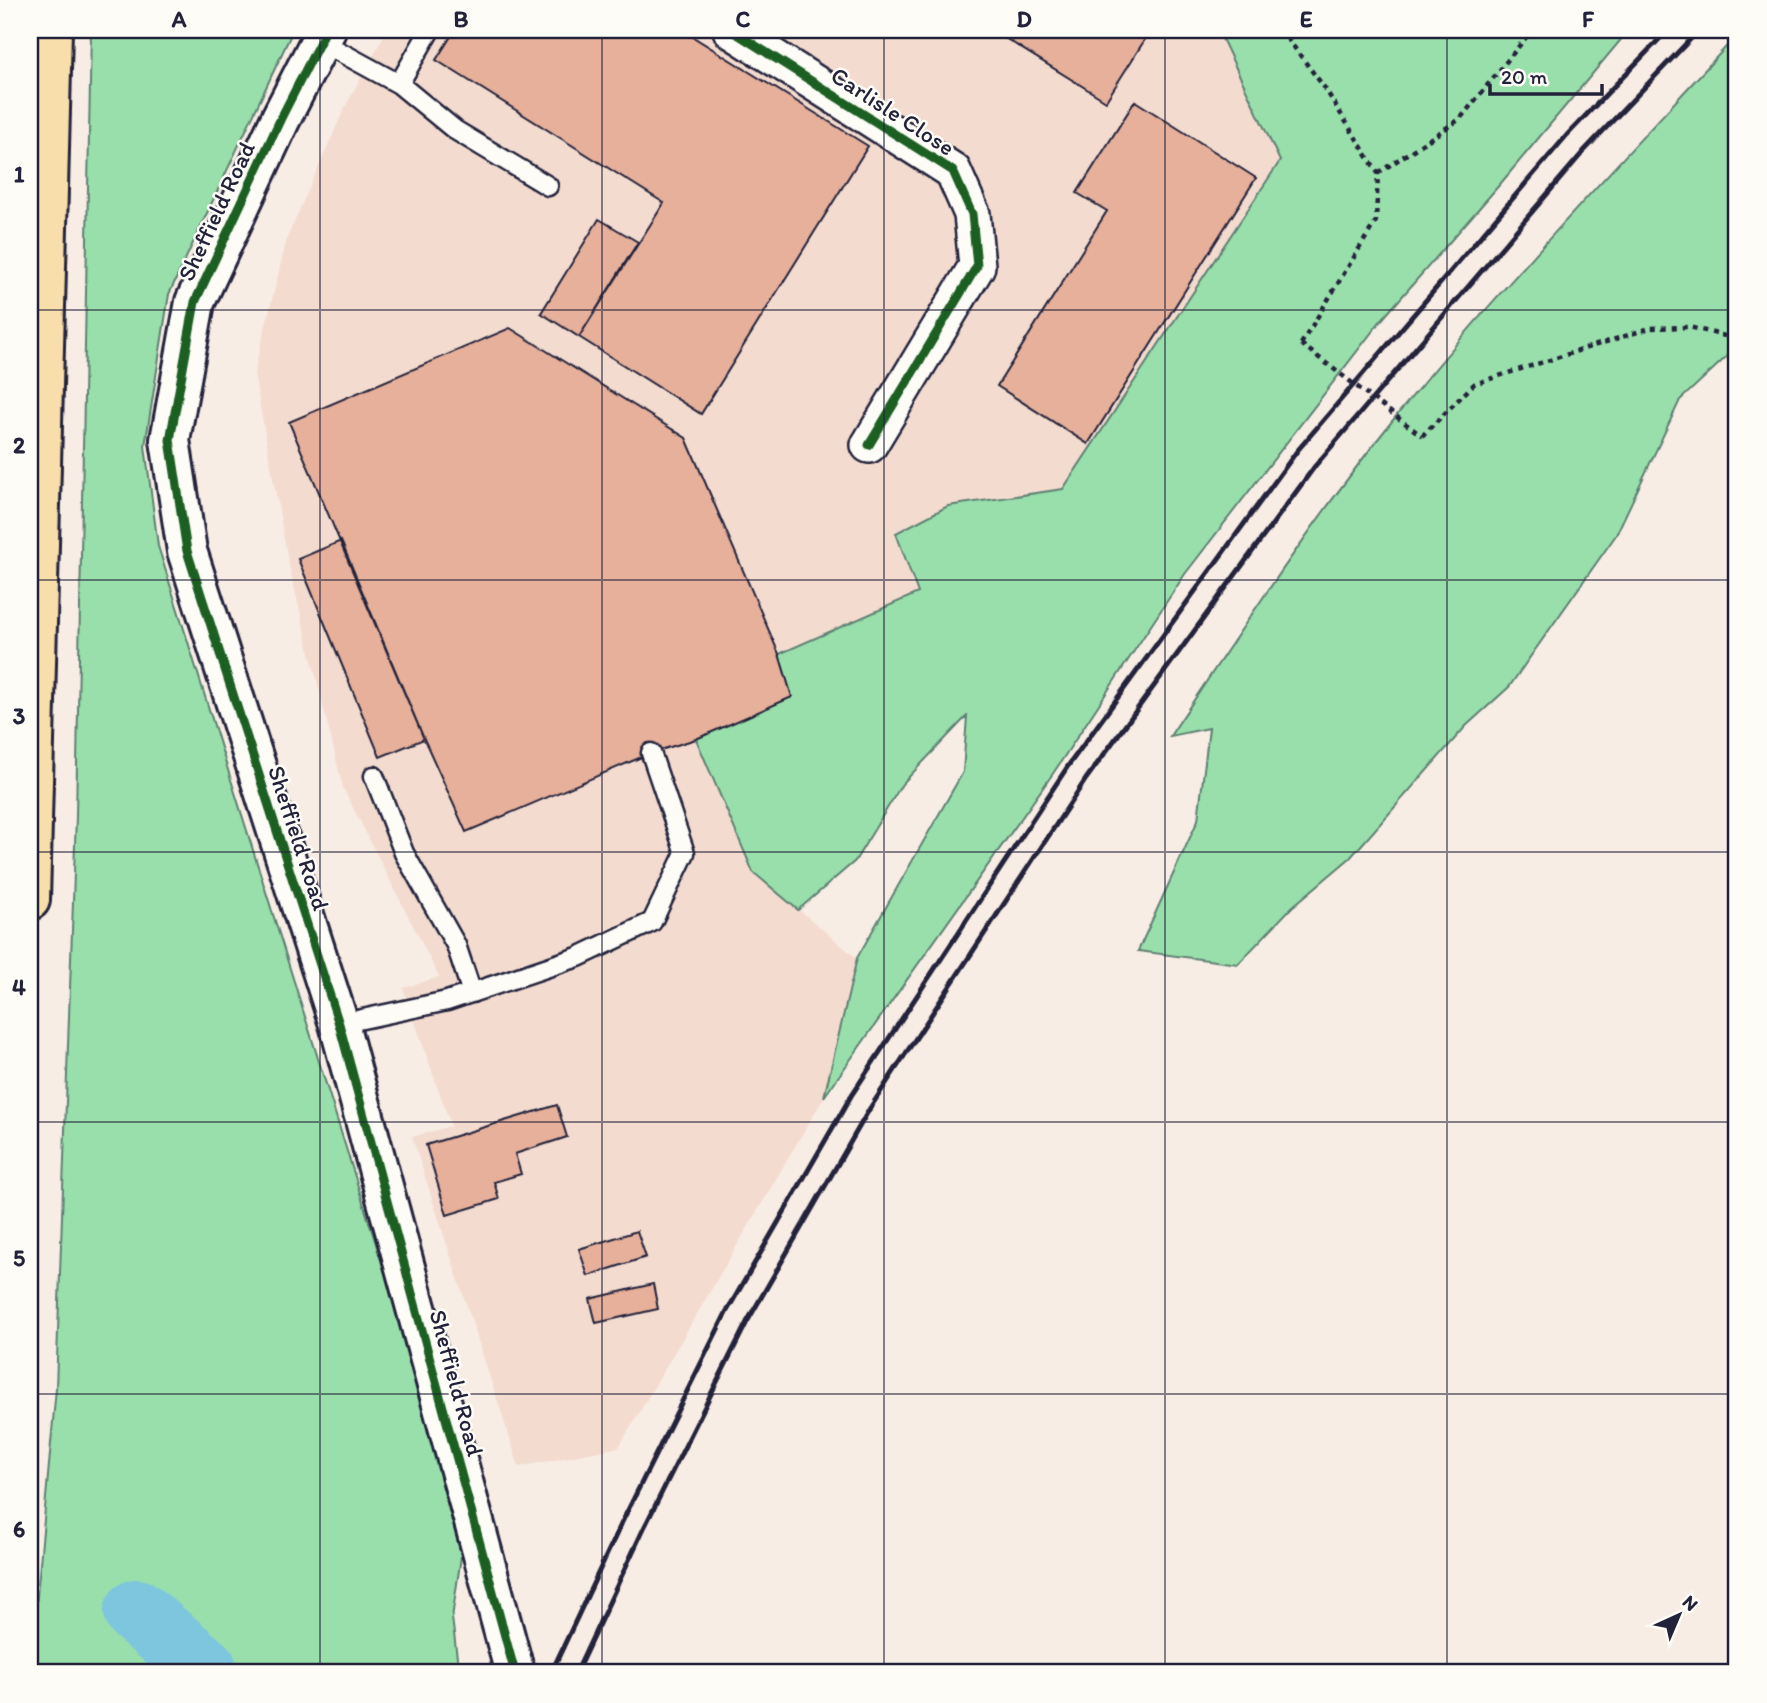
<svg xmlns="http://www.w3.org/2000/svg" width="1767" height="1703" font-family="Itim,sans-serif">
	<rect width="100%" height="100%" fill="#f8ede5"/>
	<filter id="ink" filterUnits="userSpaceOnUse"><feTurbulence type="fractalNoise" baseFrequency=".0143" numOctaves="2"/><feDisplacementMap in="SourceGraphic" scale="14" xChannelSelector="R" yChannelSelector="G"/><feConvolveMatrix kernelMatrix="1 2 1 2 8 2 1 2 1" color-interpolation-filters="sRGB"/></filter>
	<g filter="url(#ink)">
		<!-- built -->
		<path fill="#f3dbcf" d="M 387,30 L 1218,30 L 1280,161 L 1063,489 L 948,506 L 896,534 L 918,593 L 780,654 L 792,697 L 697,739 L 753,872 L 857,958 L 824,1097 L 619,1447 L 519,1467 L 412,1137 L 451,1126 L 403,988 L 439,977 L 343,788 L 289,566 L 254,373 L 287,238 L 345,107 Z"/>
		<!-- green -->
		<path fill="#99dfab" stroke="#5e8073" stroke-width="2" d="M 91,30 L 293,30 L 169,294 L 145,446 L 158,546 L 465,1529 L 452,1618 L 459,1673 L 30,1673 L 56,1388 L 76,816 Z
			M 1218,30 L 1629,30 L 1501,183 L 1379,323 L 1185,574 L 1054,772 L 824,1097 L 857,958 L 963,772 L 967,716 L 902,784 L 855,861 L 798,910 L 753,872 L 696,739 L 792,697 L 779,654 L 918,593 L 896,533 L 948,506 L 1063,489 L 1280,161 Z
			M 1737,35 L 1737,347 L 1680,400 L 1616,535 L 1509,687 L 1466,726 L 1350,858 L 1292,907 L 1238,964 L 1138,951 L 1198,820 L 1209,728 L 1170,736 C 1243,627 1315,517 1397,415 C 1504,283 1622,160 1737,35 Z"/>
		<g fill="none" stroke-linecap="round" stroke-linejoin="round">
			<!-- river -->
			<path stroke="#7dc6dd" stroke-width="66" d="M 137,1612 L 204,1669 L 205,1673"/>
		</g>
		<!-- building -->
		<path fill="#e6b09b" stroke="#22223b" stroke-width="2" d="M 455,30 L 682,30 L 868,146 L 701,414 L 579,337 L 664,203 L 436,60 Z
			M 992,30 L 1151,30 L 1106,101 Z
			M 1135,101 L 1256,178 L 1088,444 L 997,386 L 1107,211 L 1077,193 Z
			M 599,219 L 638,242 L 579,337 L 541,313 Z
			M 510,328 L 686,438 L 779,654 L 792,697 L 696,739 L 651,753 L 466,832 L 424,739 L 289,422 Z
			M 341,541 L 424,739 L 380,757 L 298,559 Z
			M 557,1105 L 567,1137 L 515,1154 L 521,1174 L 494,1182 L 499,1199 L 447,1215 L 426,1145 Z
			M 637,1231 L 646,1257 L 588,1276 L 579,1249 Z
			M 653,1284 L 658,1309 L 596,1323 L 590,1299 Z"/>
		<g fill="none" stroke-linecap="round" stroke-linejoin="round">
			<defs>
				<path id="service" d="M 320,41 L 399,84 L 430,30
					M 399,84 L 455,130 L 548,186
					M 374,776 L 404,853 L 456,945 L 472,993
					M 339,1024 L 447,1001 L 578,957 L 652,922 L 685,853 L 651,753"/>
				<path id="minor" d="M 731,30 L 953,171 L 972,214 L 977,266 L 869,445"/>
				<path id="secondary" d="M 326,30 L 281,118 L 195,302 L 170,440 L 187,551 L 339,1024 L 515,1673"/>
				<path id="trunk" d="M 30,900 L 52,30"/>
			</defs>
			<!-- service casing -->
			<use href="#service" stroke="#22223b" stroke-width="23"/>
			<!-- minor casing -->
			<use href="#minor" stroke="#22223b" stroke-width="40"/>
			<!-- secondary casing -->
			<use href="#secondary" stroke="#22223b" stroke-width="44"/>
			<!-- trunk casing -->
			<use href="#trunk" stroke="#22223b" stroke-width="44"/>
			<!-- path -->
			<path stroke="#22223b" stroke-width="4.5" stroke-dasharray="5 5" stroke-linecap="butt" d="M 1281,30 L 1324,87 L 1378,173 L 1376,221 L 1301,344
				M 1378,173 L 1460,119 L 1532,30
				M 1422,436 L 1474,384 L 1650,328 L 1689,327 L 1737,339"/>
			<!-- service -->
			<use href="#service" stroke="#fdfcf7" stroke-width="18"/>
			<!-- minor -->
			<use href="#minor" stroke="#fdfcf7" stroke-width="35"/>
			<!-- secondary -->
			<use href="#secondary" stroke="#fdfcf7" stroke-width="38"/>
			<!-- trunk -->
			<use href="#trunk" stroke="#f8deab" stroke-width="38"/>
			<!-- rail -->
			<path stroke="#22223b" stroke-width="5" d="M 551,1673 L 624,1518 L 727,1311 L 851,1096 L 1068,766 L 1297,451 L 1567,135 L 1668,30
				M 576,1673 L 644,1528 L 747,1322 L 870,1108 L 1086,779 L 1315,466 L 1584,151 L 1699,30"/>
			<!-- path-bridge -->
			<path stroke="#22223b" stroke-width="4.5" stroke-dasharray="5 5" stroke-linecap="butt" d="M 1301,344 L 1422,436"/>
			<defs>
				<path id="cycleway" d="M 326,30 L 281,118 L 195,302 L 170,440 L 187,551 L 339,1024 L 515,1673
					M 731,30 L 953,171 L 972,214 L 977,266 L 869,445"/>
			</defs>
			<!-- cycleway casing -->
			<use href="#cycleway" stroke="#fdfcf7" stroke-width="13"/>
			<!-- cycleway -->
			<use href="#cycleway" stroke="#1b5e20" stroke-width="9"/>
		</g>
	</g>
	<!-- grid -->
	<path fill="none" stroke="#22223b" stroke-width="2" stroke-opacity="0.55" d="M 320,30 L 320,1673M 602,30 L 602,1673M 884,30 L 884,1673M 1165,30 L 1165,1673M 1447,30 L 1447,1673M 30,310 L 1737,310M 30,580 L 1737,580M 30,852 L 1737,852M 30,1122 L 1737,1122M 30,1394 L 1737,1394"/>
	<g text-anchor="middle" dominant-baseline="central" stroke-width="5" stroke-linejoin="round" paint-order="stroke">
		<!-- street labels -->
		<g font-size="24" fill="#22223b" stroke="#fdfcf7">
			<text transform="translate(893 111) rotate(33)">Carlisle Close</text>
			<text transform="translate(216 211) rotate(-65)">Sheffield Road</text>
			<text transform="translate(299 838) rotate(72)">Sheffield Road</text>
			<text transform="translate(457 1383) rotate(75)">Sheffield Road</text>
		</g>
	</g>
	<!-- margin -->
	<rect width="1767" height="1703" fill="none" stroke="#fdfcf7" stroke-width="77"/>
	<!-- north arrow -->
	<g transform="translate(1679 1615) rotate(44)" stroke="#fdfcf7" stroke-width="5" paint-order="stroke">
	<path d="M0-5L12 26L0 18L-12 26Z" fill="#22223b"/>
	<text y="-10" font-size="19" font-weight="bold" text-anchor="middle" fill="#22223b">N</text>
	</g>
	<!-- scale -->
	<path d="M1490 84v10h112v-10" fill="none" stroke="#22223b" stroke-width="3.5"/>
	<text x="1501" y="84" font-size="21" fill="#22223b" stroke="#fdfcf7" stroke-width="5" paint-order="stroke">20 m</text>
	<rect x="38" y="38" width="1690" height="1626" fill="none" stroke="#22223b" stroke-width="2.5"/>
	<g font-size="23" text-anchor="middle" font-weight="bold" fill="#22223b">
		<text x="179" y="27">A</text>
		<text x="461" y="27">B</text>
		<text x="743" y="27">C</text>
		<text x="1024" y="27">D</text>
		<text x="1306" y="27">E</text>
		<text x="1588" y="27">F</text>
		<text x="19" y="182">1</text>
		<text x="19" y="453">2</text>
		<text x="19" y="724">3</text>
		<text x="19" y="995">4</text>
		<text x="19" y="1266">5</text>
		<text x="19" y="1537">6</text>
	</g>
</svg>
